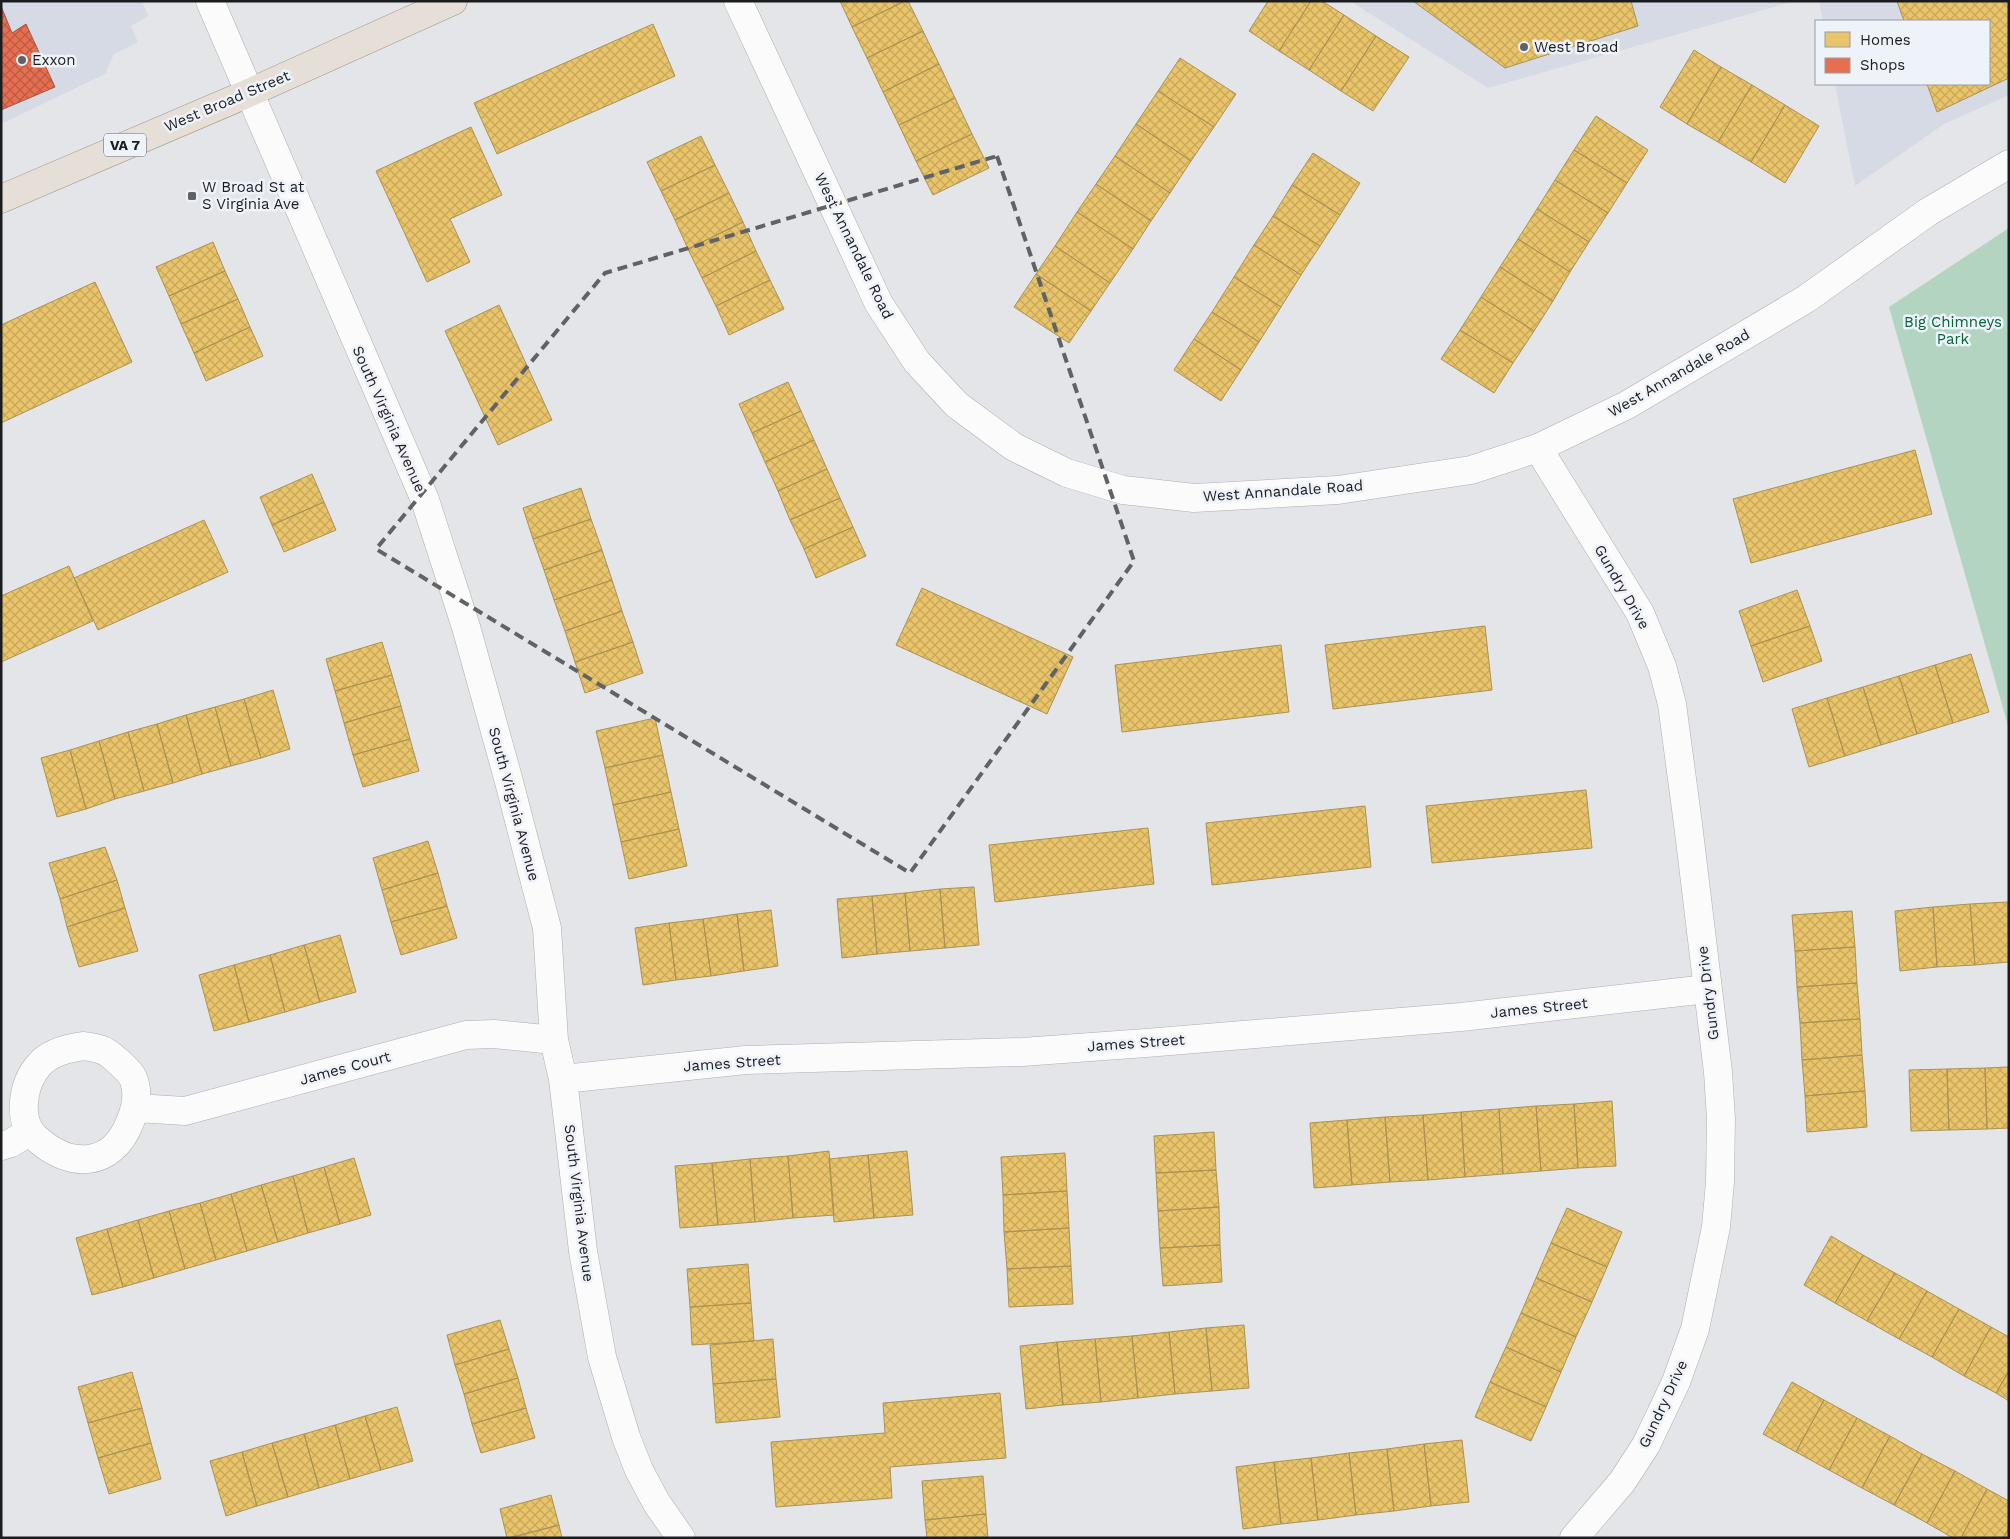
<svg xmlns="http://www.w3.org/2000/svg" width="2010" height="1539" font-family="'Work Sans',sans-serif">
	<defs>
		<pattern id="homes-cross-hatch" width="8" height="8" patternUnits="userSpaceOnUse" patternTransform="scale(1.25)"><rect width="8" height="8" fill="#e9c46a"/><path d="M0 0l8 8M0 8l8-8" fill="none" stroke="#c7a85b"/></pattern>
		<pattern id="shops-cross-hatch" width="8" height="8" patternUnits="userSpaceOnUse" patternTransform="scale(1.25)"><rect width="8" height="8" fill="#e76f51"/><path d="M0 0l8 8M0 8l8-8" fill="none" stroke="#ba5a43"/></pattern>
	</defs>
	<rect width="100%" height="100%" fill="#e3e5e9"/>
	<!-- built -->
	<path fill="#d6dae4" d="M 1,1 L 142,1 L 148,16 L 131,26 L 138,42 L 114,54 L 105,74 L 1,124 Z
		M 1350,1 L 1795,1 L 1488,88 Z
		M 1819,1 L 2009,1 L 2009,95 L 1944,124 L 1855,186 L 1835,84 L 1989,84 L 1989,21 L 1823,21 Z"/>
	<!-- green -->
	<path fill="#b2d4c0" d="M 2009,228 L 2009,729 L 1889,307 Z"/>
	<!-- homes -->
	<path fill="url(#homes-cross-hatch)" stroke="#ab9254" d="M 840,1 L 905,1 L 852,27 Z
		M 905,1 L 908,1 L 923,31 L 867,58 L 852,27 Z
		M 1268,1 L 1311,1 L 1279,51 L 1249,31 Z
		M 1311,1 L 1322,1 L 1344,15 L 1309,70 L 1279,51 Z
		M 1413,1 L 1631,1 L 1638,26 L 1505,68 Z
		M 1897,1 L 2009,1 L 2009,78 L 1937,112 L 1927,84 L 1989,84 L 1989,21 L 1904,21 Z
		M 1344,15 L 1376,36 L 1341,91 L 1309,70 Z
		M 653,24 L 675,76 L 497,154 L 474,103 Z
		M 923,31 L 939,64 L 883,92 L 867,58 Z
		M 1376,36 L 1409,57 L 1373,111 L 1341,91 Z
		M 1694,50 L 1721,67 L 1687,124 L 1660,107 Z
		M 1180,58 L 1236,94 L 1214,127 L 1158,91 Z
		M 939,64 L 955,98 L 899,125 L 883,92 Z
		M 1721,67 L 1752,85 L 1718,142 L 1687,124 Z
		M 1752,85 L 1785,105 L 1751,162 L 1718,142 Z
		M 1158,91 L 1214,127 L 1191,161 L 1136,124 Z
		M 955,98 L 972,134 L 916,161 L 899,125 Z
		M 1785,105 L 1819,126 L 1785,183 L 1751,162 Z
		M 1596,116 L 1648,150 L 1627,183 L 1574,150 Z
		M 1136,124 L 1191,161 L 1170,193 L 1115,156 Z
		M 471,127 L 502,195 L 450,219 L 470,262 L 427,282 L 376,171 Z
		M 972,134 L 989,168 L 933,195 L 916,161 Z
		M 701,136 L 715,165 L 661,191 L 647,162 Z
		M 1574,150 L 1627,183 L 1608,213 L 1555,180 Z
		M 1313,153 L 1360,183 L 1340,215 L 1292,185 Z
		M 1115,156 L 1170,193 L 1151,221 L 1096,184 Z
		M 715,165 L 729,193 L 675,220 L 661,191 Z
		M 1555,180 L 1608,213 L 1589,242 L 1537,209 Z
		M 1096,184 L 1151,221 L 1133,249 L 1077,212 Z
		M 1292,185 L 1340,215 L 1320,246 L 1273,216 Z
		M 729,193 L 743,222 L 688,249 L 675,220 Z
		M 1537,209 L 1589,242 L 1570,272 L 1518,239 Z
		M 1077,212 L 1133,249 L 1110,283 L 1055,246 Z
		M 1273,216 L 1320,246 L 1301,275 L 1254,245 Z
		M 743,222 L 756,251 L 702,278 L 688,249 Z
		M 1518,239 L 1570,272 L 1553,301 L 1500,267 Z
		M 213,242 L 225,271 L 169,296 L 156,267 Z
		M 1254,245 L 1301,275 L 1281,307 L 1234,277 Z
		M 1055,246 L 1110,283 L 1091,311 L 1036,274 Z
		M 756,251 L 770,280 L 716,306 L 702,278 Z
		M 1500,267 L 1553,301 L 1534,331 L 1481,297 Z
		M 225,271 L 238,299 L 181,324 L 169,296 Z
		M 1036,274 L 1091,311 L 1069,343 L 1014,307 Z
		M 1234,277 L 1281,307 L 1259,342 L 1212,312 Z
		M 770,280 L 784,309 L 729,335 L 716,306 Z
		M 95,282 L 132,362 L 1,423 L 1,325 Z
		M 1481,297 L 1534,331 L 1513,363 L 1460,330 Z
		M 238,299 L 250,327 L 194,353 L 181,324 Z
		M 499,305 L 552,420 L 498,445 L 445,331 Z
		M 1212,312 L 1259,342 L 1241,370 L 1194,339 Z
		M 250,327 L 263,356 L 206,381 L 194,353 Z
		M 1460,330 L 1513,363 L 1494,393 L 1441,359 Z
		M 1194,339 L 1241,370 L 1221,401 L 1174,370 Z
		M 788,382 L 801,411 L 752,433 L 739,404 Z
		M 801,411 L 814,440 L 765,462 L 752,433 Z
		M 814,440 L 827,469 L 778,491 L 765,462 Z
		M 1915,450 L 1932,514 L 1751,563 L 1733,499 Z
		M 827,469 L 840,498 L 790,520 L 778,491 Z
		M 312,474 L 324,502 L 272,525 L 260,497 Z
		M 581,488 L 591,519 L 533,539 L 523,508 Z
		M 840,498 L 853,527 L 804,549 L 790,520 Z
		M 324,502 L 336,530 L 284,552 L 272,525 Z
		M 591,519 L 602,550 L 544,570 L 533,539 Z
		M 204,520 L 228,572 L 98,630 L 74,578 Z
		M 853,527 L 866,556 L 816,578 L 804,549 Z
		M 602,550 L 612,580 L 554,600 L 544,570 Z
		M 69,566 L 93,621 L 1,662 L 1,596 Z
		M 612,580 L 622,611 L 565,631 L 554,600 Z
		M 922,588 L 1073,657 L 1047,714 L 896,645 Z
		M 1797,590 L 1810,626 L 1751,646 L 1739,611 Z
		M 622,611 L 633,642 L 575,662 L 565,631 Z
		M 1485,626 L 1492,690 L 1333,709 L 1325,645 Z
		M 1810,626 L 1822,661 L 1763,682 L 1751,646 Z
		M 382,642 L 392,675 L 335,691 L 326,659 Z
		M 633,642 L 643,673 L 585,693 L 575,662 Z
		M 1281,645 L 1289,712 L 1122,732 L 1115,665 Z
		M 1971,654 L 1989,712 L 1953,723 L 1935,665 Z
		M 1935,665 L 1953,723 L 1917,734 L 1899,676 Z
		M 392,675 L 401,706 L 344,723 L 335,691 Z
		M 1899,676 L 1917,734 L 1881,745 L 1863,687 Z
		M 1863,687 L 1881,745 L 1845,756 L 1827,698 Z
		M 273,690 L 290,749 L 261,758 L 244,699 Z
		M 1827,698 L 1845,756 L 1809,767 L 1792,709 Z
		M 244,699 L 261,758 L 231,766 L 215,707 Z
		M 401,706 L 410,739 L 353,755 L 344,723 Z
		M 215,707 L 231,766 L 202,774 L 186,715 Z
		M 186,715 L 202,774 L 173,783 L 157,724 Z
		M 655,718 L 663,755 L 605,768 L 596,731 Z
		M 157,724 L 173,783 L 144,791 L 128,732 Z
		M 128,732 L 144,791 L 115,799 L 99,741 Z
		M 410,739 L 419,771 L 363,787 L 353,755 Z
		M 99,741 L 115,799 L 86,809 L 70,750 Z
		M 70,750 L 86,809 L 57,817 L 41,758 Z
		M 663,755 L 671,792 L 613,805 L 605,768 Z
		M 1586,790 L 1592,848 L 1432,863 L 1426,806 Z
		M 671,792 L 679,829 L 621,842 L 613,805 Z
		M 1365,806 L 1371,867 L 1212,885 L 1206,823 Z
		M 1148,828 L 1154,884 L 995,902 L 989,845 Z
		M 679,829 L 687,866 L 629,879 L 621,842 Z
		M 428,841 L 438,873 L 382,890 L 373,858 Z
		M 105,847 L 117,880 L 60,899 L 49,863 Z
		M 438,873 L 447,906 L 391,922 L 382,890 Z
		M 117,880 L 125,908 L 67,927 L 60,899 Z
		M 974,887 L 979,945 L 945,948 L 940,889 Z
		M 940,889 L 945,948 L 910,951 L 905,893 Z
		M 905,893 L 910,951 L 877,954 L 872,896 Z
		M 872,896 L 877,954 L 842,958 L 837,899 Z
		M 2008,902 L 2009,962 L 1975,965 L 1970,904 Z
		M 1970,904 L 1975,965 L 1937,967 L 1933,907 Z
		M 447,906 L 457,938 L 401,955 L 391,922 Z
		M 1933,907 L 1937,967 L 1900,971 L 1895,911 Z
		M 125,908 L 138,951 L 79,967 L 67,927 Z
		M 771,910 L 778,966 L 744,971 L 737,914 Z
		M 1852,911 L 1855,947 L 1795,951 L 1792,915 Z
		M 737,914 L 744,971 L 711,976 L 703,919 Z
		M 703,919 L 711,976 L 676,980 L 669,923 Z
		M 669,923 L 676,980 L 643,985 L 635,928 Z
		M 340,935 L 356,992 L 320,1002 L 304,945 Z
		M 304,945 L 320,1002 L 285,1012 L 270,955 Z
		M 1855,947 L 1857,983 L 1797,987 L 1795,951 Z
		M 270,955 L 285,1012 L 249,1022 L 234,965 Z
		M 234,965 L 249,1022 L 214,1031 L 199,975 Z
		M 1857,983 L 1860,1019 L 1800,1023 L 1797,987 Z
		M 1860,1019 L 1862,1055 L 1802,1060 L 1800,1023 Z
		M 1862,1055 L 1865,1091 L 1805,1096 L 1802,1060 Z
		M 2009,1067 L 2009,1128 L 1987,1129 L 1985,1068 Z
		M 1985,1068 L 1987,1129 L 1949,1130 L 1947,1069 Z
		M 1947,1069 L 1949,1130 L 1911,1131 L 1909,1070 Z
		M 1865,1091 L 1867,1127 L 1807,1132 L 1805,1096 Z
		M 1612,1101 L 1616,1166 L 1578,1168 L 1574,1104 Z
		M 1574,1104 L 1578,1168 L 1541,1171 L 1536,1106 Z
		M 1536,1106 L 1541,1171 L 1503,1174 L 1499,1109 Z
		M 1499,1109 L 1503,1174 L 1465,1177 L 1461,1112 Z
		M 1461,1112 L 1465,1177 L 1428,1180 L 1423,1115 Z
		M 1423,1115 L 1428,1180 L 1390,1182 L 1385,1117 Z
		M 1385,1117 L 1390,1182 L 1352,1185 L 1347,1120 Z
		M 1347,1120 L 1352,1185 L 1314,1188 L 1310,1123 Z
		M 1214,1132 L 1216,1170 L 1156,1173 L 1154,1136 Z
		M 829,1151 L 834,1215 L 793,1218 L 788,1156 Z
		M 907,1151 L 913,1215 L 874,1218 L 868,1155 Z
		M 1065,1153 L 1067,1191 L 1003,1195 L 1001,1157 Z
		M 868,1155 L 874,1218 L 834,1222 L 829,1159 Z
		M 788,1156 L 793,1218 L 755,1222 L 750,1159 Z
		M 354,1158 L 371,1215 L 340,1224 L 324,1167 Z
		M 750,1159 L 755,1222 L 718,1225 L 712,1163 Z
		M 712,1163 L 718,1225 L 680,1228 L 675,1166 Z
		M 324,1167 L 340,1224 L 308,1233 L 293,1176 Z
		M 1216,1170 L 1219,1207 L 1158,1211 L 1156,1173 Z
		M 293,1176 L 308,1233 L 278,1242 L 261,1185 Z
		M 261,1185 L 278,1242 L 247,1251 L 231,1194 Z
		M 1067,1191 L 1069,1228 L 1004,1232 L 1003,1195 Z
		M 231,1194 L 247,1251 L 216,1260 L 200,1203 Z
		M 200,1203 L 216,1260 L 185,1269 L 169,1211 Z
		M 1219,1207 L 1220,1245 L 1160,1248 L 1158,1211 Z
		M 1567,1208 L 1622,1232 L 1607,1267 L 1551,1243 Z
		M 169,1211 L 185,1269 L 154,1278 L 138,1220 Z
		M 138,1220 L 154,1278 L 123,1287 L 107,1229 Z
		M 1069,1228 L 1071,1266 L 1007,1269 L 1004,1232 Z
		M 107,1229 L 123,1287 L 92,1295 L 76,1238 Z
		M 1831,1236 L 1863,1255 L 1835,1303 L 1804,1285 Z
		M 1551,1243 L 1607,1267 L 1592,1302 L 1536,1278 Z
		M 1220,1245 L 1222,1282 L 1163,1286 L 1160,1248 Z
		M 1863,1255 L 1895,1273 L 1867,1321 L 1835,1303 Z
		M 748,1264 L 751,1303 L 690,1307 L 687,1269 Z
		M 1071,1266 L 1073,1304 L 1009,1307 L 1007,1269 Z
		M 1895,1273 L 1927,1291 L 1899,1339 L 1867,1321 Z
		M 1536,1278 L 1592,1302 L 1576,1337 L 1521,1313 Z
		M 1927,1291 L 1959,1309 L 1932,1357 L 1899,1339 Z
		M 751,1303 L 754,1341 L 692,1345 L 690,1307 Z
		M 1959,1309 L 1991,1327 L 1964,1376 L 1932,1357 Z
		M 1521,1313 L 1576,1337 L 1561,1372 L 1506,1347 Z
		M 500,1320 L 509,1349 L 455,1365 L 447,1335 Z
		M 1244,1325 L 1249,1388 L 1212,1391 L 1206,1328 Z
		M 1991,1327 L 2009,1337 L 2009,1371 L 1996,1393 L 1964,1376 Z
		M 1206,1328 L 1212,1391 L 1175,1394 L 1169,1332 Z
		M 1169,1332 L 1175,1394 L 1138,1398 L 1132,1336 Z
		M 1132,1336 L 1138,1398 L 1101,1402 L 1095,1339 Z
		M 773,1339 L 776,1379 L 713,1384 L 710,1345 Z
		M 1095,1339 L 1101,1402 L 1063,1405 L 1057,1342 Z
		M 1057,1342 L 1063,1405 L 1026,1409 L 1020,1346 Z
		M 1506,1347 L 1561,1372 L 1546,1407 L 1490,1382 Z
		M 509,1349 L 518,1378 L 464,1394 L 455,1365 Z
		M 2009,1371 L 2009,1401 L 1996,1393 Z
		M 132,1372 L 142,1408 L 88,1423 L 78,1387 Z
		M 518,1378 L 526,1408 L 472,1424 L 464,1394 Z
		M 776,1379 L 780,1417 L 716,1423 L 713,1384 Z
		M 1490,1382 L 1546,1407 L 1531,1441 L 1475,1417 Z
		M 1792,1382 L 1824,1400 L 1796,1452 L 1763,1434 Z
		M 1000,1393 L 1006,1458 L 890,1467 L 892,1498 L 776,1507 L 771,1442 L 885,1433 L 883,1403 Z
		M 1824,1400 L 1857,1418 L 1829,1470 L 1796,1452 Z
		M 397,1407 L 413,1461 L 381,1470 L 365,1416 Z
		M 142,1408 L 151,1443 L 98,1458 L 88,1423 Z
		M 526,1408 L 535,1438 L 481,1453 L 472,1424 Z
		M 365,1416 L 381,1470 L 350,1479 L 335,1425 Z
		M 1857,1418 L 1890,1436 L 1862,1488 L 1829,1470 Z
		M 335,1425 L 350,1479 L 319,1488 L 304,1434 Z
		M 304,1434 L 319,1488 L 288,1497 L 272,1443 Z
		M 1890,1436 L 1922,1454 L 1894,1505 L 1862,1488 Z
		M 1462,1440 L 1469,1502 L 1431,1506 L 1424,1444 Z
		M 151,1443 L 161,1479 L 109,1494 L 98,1458 Z
		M 272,1443 L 288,1497 L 257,1506 L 242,1452 Z
		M 1424,1444 L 1431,1506 L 1394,1511 L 1387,1449 Z
		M 1387,1449 L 1394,1511 L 1356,1515 L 1349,1453 Z
		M 242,1452 L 257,1506 L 226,1516 L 210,1461 Z
		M 1349,1453 L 1356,1515 L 1318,1520 L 1311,1458 Z
		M 1922,1454 L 1955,1471 L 1927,1523 L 1894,1505 Z
		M 1311,1458 L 1318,1520 L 1281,1524 L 1274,1462 Z
		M 1274,1462 L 1281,1524 L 1243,1529 L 1236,1467 Z
		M 1955,1471 L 1987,1489 L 1961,1538 L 1953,1538 L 1927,1523 Z
		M 983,1476 L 986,1514 L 925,1520 L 922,1481 Z
		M 1987,1489 L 2009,1501 L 2009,1528 L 2003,1538 L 1961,1538 Z
		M 551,1495 L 559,1525 L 507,1538 L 500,1509 Z
		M 986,1514 L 988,1538 L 927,1538 L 925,1520 Z
		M 559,1525 L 562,1538 L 511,1538 Z
		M 2009,1528 L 2009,1538 L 2003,1538 Z"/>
	<!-- shops -->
	<path fill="url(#shops-cross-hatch)" stroke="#aa5642" d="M 1,6 L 12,33 L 26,24 L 55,87 L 1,110 Z"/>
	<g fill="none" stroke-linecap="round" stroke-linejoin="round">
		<defs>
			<path id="street" d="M 210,1 L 425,500 L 466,627 L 508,778 L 547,928 L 554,1040 L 563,1079 L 583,1251 L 602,1357 L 626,1437 L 639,1470 L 656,1502 L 681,1538
				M 1538,448 L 1640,613 L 1662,666 L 1672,704 L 1688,824 L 1718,1072 L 1721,1119 L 1720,1182 L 1716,1227 L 1695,1329 L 1676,1382 L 1646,1445 L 1622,1482 L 1574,1538
				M 84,1046 C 90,1047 97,1048 102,1050 C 109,1052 131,1072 133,1078 C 139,1092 136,1108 130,1122 C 112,1168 70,1169 36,1138 C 16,1120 23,1083 39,1065 C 50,1052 68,1048 84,1046 Z
				M 563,1079 L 746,1060 L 1022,1052 L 1146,1043 L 1461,1017 L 1707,989
				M 136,1108 L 185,1111 L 466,1035 L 494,1034 L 554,1040
				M 1,1146 L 11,1143 L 29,1132"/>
			<path id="secondary" d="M 738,1 L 879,304 L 917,362 L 957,405 L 1014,447 L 1067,473 L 1123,490 L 1194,498 L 1338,490 L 1471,470 L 1538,448 L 1627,405 L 1774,318 L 1806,299 L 1928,212 L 2009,164"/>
			<path id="primary" d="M 1,199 L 251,92 L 453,1"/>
		</defs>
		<!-- street casing -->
		<use href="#street" stroke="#adafb1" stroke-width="29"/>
		<!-- secondary casing -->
		<use href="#secondary" stroke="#adafb1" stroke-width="29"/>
		<!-- primary casing -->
		<use href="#primary" stroke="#a39689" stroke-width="29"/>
		<!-- street -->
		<use href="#street" stroke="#fbfbfc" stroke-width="28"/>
		<!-- secondary -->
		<use href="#secondary" stroke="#fbfbfc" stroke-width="28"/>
		<!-- primary -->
		<use href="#primary" stroke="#e6dfd7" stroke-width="28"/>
	</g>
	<!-- marked area -->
	<path fill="none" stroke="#616266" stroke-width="4" stroke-dasharray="10 6" stroke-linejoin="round" d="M 997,156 L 1134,561 L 910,873 L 376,549 L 605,273 Z"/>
	<!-- markers -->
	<g fill="#616266" stroke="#eef2f9" stroke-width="2">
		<circle cx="1524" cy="47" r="5"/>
		<circle cx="22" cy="60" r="5"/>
		<rect x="187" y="191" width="10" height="10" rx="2.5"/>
	</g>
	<g text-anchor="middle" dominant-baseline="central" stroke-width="5" stroke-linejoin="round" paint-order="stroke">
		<!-- shield labels -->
		<rect fill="#eef2f9" stroke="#5a5c60" stroke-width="1" x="104" y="133.5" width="42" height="23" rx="4"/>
		<g font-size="14" font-weight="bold" fill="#1b1c1f">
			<text x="125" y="145">VA 7</text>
		</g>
		<!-- poi labels -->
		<g font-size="15" fill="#1b1c1f" stroke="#eef2f9" text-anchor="start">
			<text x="1534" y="47">West Broad</text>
			<text x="32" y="60">Exxon</text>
			<text x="202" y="187">W Broad St at<tspan x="202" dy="17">S Virginia Ave</tspan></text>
		</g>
		<!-- street labels -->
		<g font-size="15" fill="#1b1c1f" stroke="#eef2f9">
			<text transform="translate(227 101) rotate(-23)">West Broad Street</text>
			<text transform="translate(854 246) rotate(64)">West Annandale Road</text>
			<text transform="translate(1679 373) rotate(-30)">West Annandale Road</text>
			<text transform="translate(389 419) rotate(66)">South Virginia Avenue</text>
			<text transform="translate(1283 491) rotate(-4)">West Annandale Road</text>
			<text transform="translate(1622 587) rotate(60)">Gundry Drive</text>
			<text transform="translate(514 804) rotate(75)">South Virginia Avenue</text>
			<text transform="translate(1708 993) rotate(-97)">Gundry Drive</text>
			<text transform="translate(1539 1008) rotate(-6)">James Street</text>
			<text transform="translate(1136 1043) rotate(-4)">James Street</text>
			<text transform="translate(732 1063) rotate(-4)">James Street</text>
			<text transform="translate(345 1068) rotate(-15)">James Court</text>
			<text transform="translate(579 1203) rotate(83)">South Virginia Avenue</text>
			<text transform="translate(1663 1404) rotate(-65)">Gundry Drive</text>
		</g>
		<!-- park labels -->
		<g font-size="15" fill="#04663a" stroke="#eef2f9">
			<text x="1953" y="322">Big Chimneys<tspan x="1953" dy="17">Park</tspan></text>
		</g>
	</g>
	<!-- border -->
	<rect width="2010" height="1539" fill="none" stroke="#1b1c1f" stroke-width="5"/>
	<!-- legend -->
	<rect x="1815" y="20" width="175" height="65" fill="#eef2f9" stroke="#9a9ca2"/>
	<rect x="1825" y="32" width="25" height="15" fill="#e9c46a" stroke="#9a9ca2"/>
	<text x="1860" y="45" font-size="15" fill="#1b1c1f">Homes</text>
	<rect x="1825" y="58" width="25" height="15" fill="#e76f51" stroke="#9a9ca2"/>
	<text x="1860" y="70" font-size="15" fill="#1b1c1f">Shops</text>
</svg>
